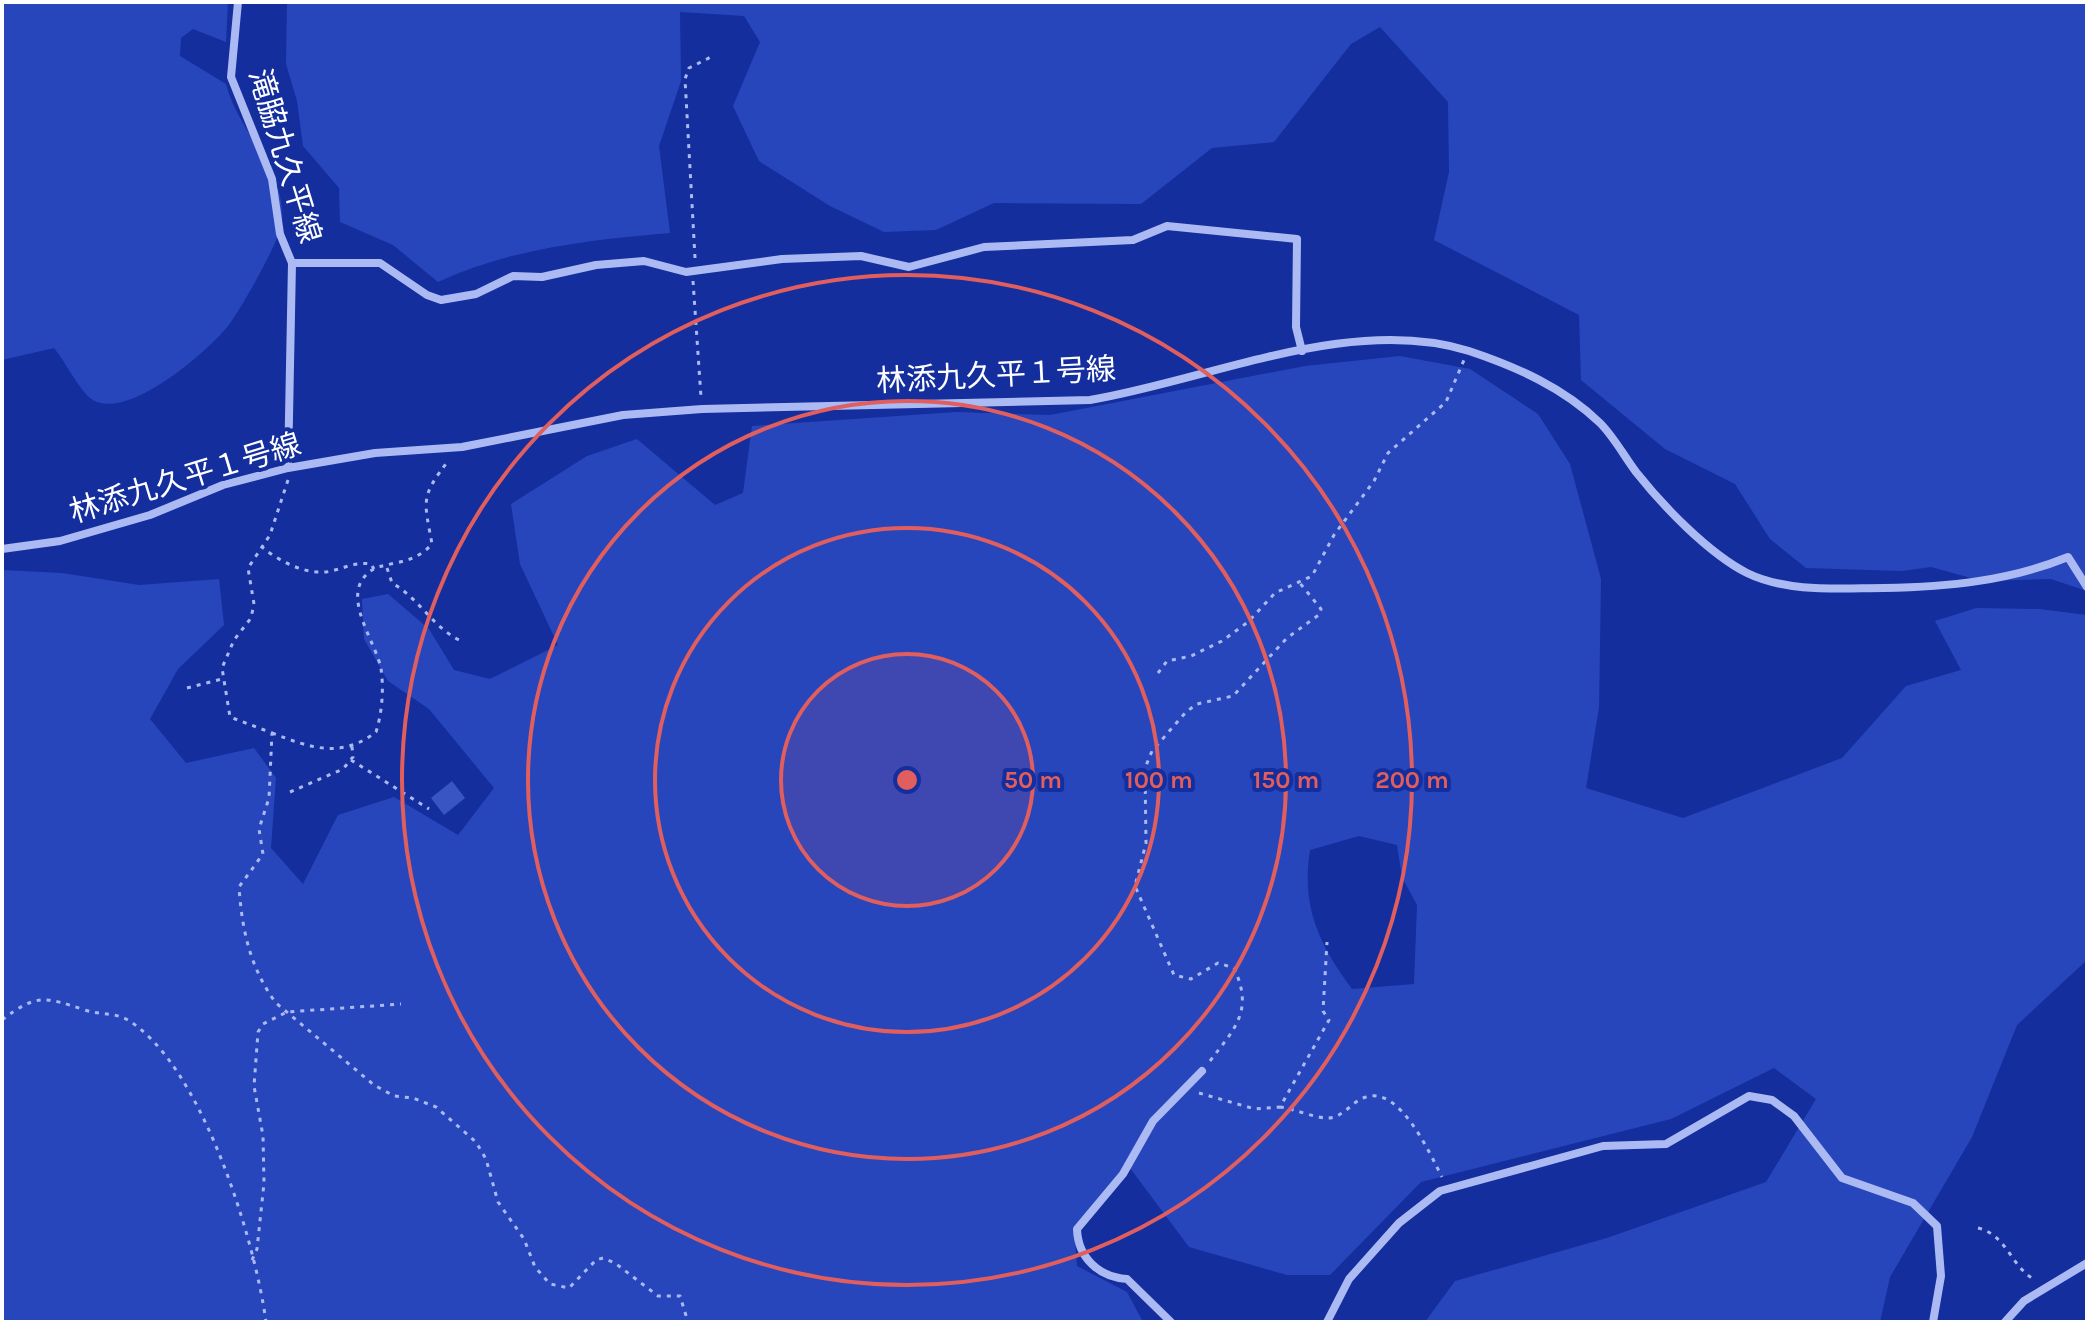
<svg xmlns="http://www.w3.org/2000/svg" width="2089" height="1324" font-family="Karla,'Noto Sans JP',sans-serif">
	<rect width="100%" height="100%" fill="#142e9e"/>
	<!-- green -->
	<path fill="#2846bc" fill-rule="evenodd" d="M 2,2 L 228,2 L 226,42 L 193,29 L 181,38 L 180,56 L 226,84 C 238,132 287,171 282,223 C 280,240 240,311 228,326 C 208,351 124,425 90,398 C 79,389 64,360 54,348 L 2,360 Z
		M 287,2 L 2087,2 L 2087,591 L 2051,579 L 1982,581 L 1931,567 L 1902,571 L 1806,568 L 1770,539 L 1735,484 L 1665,449 L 1581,380 L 1579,315 L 1434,240 L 1449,172 L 1448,102 L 1380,27 L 1351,44 L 1274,142 L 1212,148 L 1141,204 L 994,203 L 936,230 L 884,232 L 830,206 L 759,161 L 733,106 L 760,42 L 744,16 L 680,12 L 681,81 L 659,146 L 670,233 C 590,240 512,248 438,282 L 393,245 L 340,222 L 339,188 L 303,146 L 297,101 L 286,64 Z
		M 1400,356 L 1470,369 L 1538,414 L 1570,464 L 1601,579 L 1599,707 L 1586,788 L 1683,818 L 1842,758 L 1906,686 L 1961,670 L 1935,621 L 1976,608 L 2039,609 L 2087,615 L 2087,960 L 2017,1025 L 1972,1137 L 1890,1277 L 1880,1322 L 1425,1322 L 1455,1281 L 1607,1238 L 1766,1182 L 1816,1099 L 1774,1068 L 1671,1119 L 1421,1182 L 1330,1275 L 1287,1275 L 1189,1247 L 1130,1168 L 1074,1227 L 1077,1266 L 1127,1292 L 1143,1322 L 2,1322 L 2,570 L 62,573 L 139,585 L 219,579 L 224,625 L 178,669 L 150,719 L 186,763 L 254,748 L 276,778 L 271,848 L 303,884 L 338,815 L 394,797 L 458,835 L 494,788 L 429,709 L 388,681 L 364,639 L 362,599 L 388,594 L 429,629 L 454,670 L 490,679 L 558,645 L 520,564 L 511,504 L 587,456 L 637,439 L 715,505 L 743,493 L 752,426 L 956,412 L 1050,415 L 1305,366 ZM 1359,836 L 1397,845 L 1402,877 L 1417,905 L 1414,984 L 1352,989 C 1319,944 1301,907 1310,850 Z"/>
	<!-- building -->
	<path fill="#3954c4" d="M 452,781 L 465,798 L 444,815 L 431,798 Z"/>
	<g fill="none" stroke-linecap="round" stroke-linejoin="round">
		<!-- path -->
		<path stroke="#acbaf4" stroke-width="3" stroke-dasharray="4 6" stroke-linecap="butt" d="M 695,258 L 685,79 L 689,68 L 715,55
			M 693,281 L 701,397
			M 288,480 L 270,535 L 248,568 L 254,604 L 251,618 L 234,640 L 222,668 L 230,717 L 272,733 L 269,798 L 259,829 L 263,854 L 239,887 C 242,930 250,968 276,1003 L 374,1085 L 394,1096 L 413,1098 L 436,1107 L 476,1142 L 486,1159 L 498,1202 L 524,1239 L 535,1267 L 550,1284 L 569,1288 L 596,1260 L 603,1258 L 615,1263 L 658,1296 L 680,1296 L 688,1322
			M 261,546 C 278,561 304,574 326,572 C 341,570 355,561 371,564 L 374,569
			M 387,568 L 392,583 C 420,599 432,627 461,641
			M 1158,673 L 1167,661 L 1191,656 L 1222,641 L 1248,622 L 1275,593 L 1312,576 L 1334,535 L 1374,481 L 1388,453 L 1446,402 L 1464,360
			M 187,688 L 222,679
			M 272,733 C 311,748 341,759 376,732 C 382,713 384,689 381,669 C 377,644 342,599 366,575 C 380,559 410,569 432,544 C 424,500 420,497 449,460
			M 351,760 L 429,809
			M 290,792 L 343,769 L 353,757 L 352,747
			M 2,1020 C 37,993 45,997 85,1010 C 99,1015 112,1012 126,1019 C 201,1062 255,1240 266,1322
			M 1210,1061 C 1235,1028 1254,1011 1234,968 L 1218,963 L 1191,979 L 1174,975 L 1135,886 L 1146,843 L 1145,768 L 1152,751 L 1186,712 L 1197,704 L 1233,696 L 1287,638 L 1320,614 L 1321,609 L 1299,582
			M 1199,1093 L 1255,1109 L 1280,1107 L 1329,1020 L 1323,1011 L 1327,942
			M 1280,1107 C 1295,1109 1314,1118 1328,1118 C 1343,1118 1352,1101 1366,1097 C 1400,1086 1430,1154 1442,1177
			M 1978,1228 C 2007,1235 2011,1267 2035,1280
			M 252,1260 L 257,1249 L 264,1183 L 263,1136 L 254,1086 L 258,1032 L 263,1024 L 287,1012 L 401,1004"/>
		<!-- minor -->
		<path stroke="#acbaf4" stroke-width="8" d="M 238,2 L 231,77 L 272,179 L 280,234 L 292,263 L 288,468
			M 292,263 L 380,263 L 427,295 L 441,300 L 476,294 L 513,276 L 542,277 L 596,265 L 644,261 L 686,272 L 782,259 L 861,256 L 909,267 L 984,247 L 1133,240 L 1167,226 L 1297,239 L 1296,327 L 1302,351
			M 2,549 L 60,541 L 150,515 L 223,485 L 288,468 L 375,453 L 462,447 L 623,415 L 702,409 L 1090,400 C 1209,380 1351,314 1469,351 C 1517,367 1564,388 1600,423 C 1614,437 1624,456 1636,472 C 1663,506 1708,553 1747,573 C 1788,593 1840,588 1884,588 C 1947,587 2009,581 2068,557 L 2087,587
			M 1171,1322 L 1127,1279 C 1099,1277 1078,1258 1077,1229 L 1123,1174 L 1153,1121 L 1202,1071
			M 1327,1322 L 1349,1279 L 1399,1223 L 1440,1191 L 1603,1146 L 1666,1144 L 1749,1096 L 1772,1100 L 1794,1116 L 1842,1178 L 1913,1203 L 1937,1226 L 1941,1276 L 1933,1322
			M 2005,1322 L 2024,1301 L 2087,1263"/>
	</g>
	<!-- distance rings -->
	<circle cx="907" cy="780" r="126" fill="#e05e5e" fill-opacity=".12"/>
	<g fill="none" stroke="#e05e5e" stroke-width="4">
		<circle cx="907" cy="780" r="126"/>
		<circle cx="907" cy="780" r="252"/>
		<circle cx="907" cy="780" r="379"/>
		<circle cx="907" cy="780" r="505"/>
	</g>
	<g text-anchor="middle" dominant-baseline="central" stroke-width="8" stroke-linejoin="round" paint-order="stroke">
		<!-- street labels -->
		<g font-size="30" fill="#fff" stroke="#142e9e">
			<text transform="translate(285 156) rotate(73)">滝脇九久平線</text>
			<text transform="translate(996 375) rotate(-3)">林添九久平１号線</text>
			<text transform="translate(185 478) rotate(-17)">林添九久平１号線</text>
		</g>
	</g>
	<circle cx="907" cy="780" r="12" fill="#e05e5e" stroke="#142e9e" stroke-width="4"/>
	<g font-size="24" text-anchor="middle" font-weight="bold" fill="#e05e5e" stroke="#142e9e" stroke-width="8" stroke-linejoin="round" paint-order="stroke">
		<text x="1033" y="788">50 m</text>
		<text x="1159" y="788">100 m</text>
		<text x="1286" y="788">150 m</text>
		<text x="1412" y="788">200 m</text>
	</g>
	<!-- border -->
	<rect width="2089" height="1324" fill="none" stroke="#ffffff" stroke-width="8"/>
</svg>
